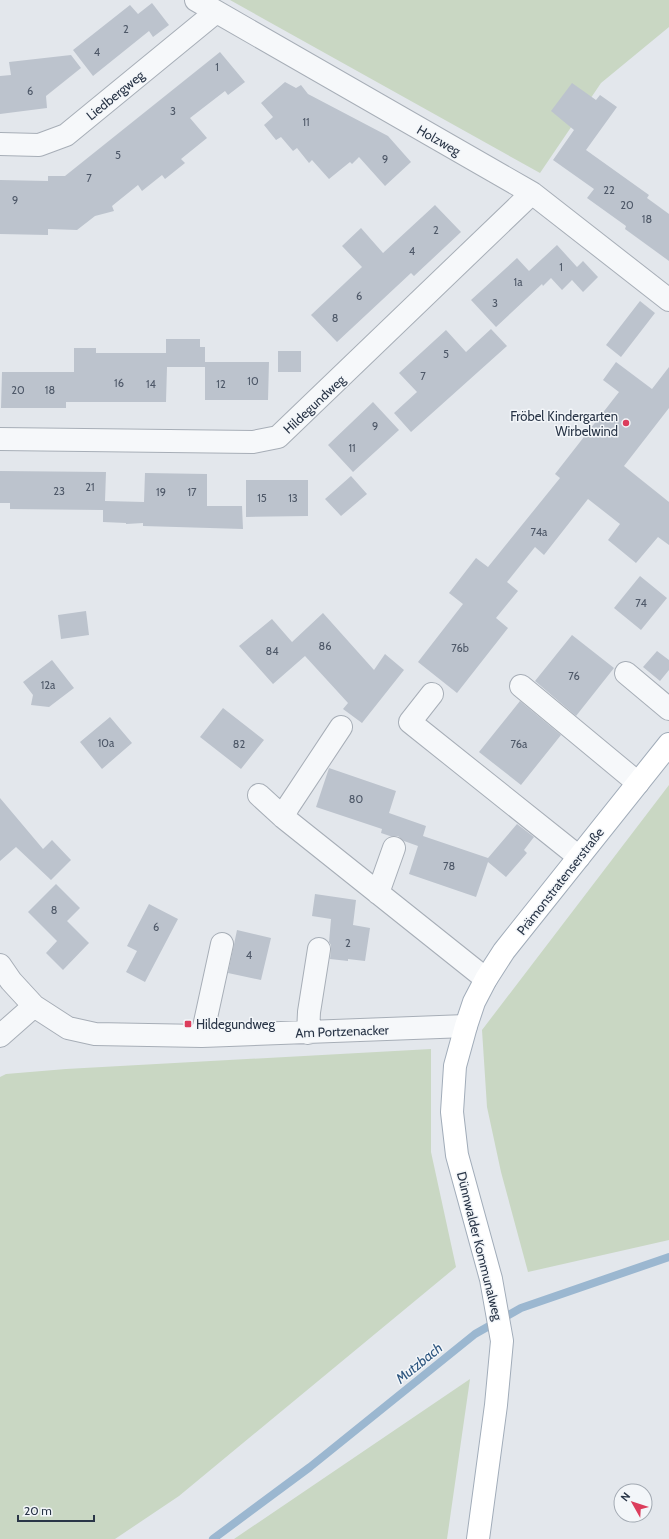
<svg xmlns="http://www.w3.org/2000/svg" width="669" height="1539" font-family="Cabin,sans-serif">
	<rect width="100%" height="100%" fill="#e3e7ec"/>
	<!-- green -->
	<path fill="#c9d7c3" d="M 230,0 L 669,0 L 669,27 L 601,83 L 540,173 Z
		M 669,785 L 669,1240 L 528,1272 L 501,1172 L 487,1107 L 482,1030 Z
		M 431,1049 L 431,1152 L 456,1267 L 179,1496 L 115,1539 L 0,1539 L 0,1077 L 6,1074 L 66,1069 Z
		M 470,1379 L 447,1539 L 234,1539 Z"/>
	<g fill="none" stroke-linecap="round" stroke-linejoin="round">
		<!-- stream -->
		<path stroke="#9bb7d0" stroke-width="8" d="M 213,1539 L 310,1467 L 475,1334 L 521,1308 L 669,1257"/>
	</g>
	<!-- building -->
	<path fill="#bcc3cd" d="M 152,3 L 169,25 L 153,37 L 149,31 L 93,76 L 73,50 L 130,5 L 138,14 Z
		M 220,52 L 245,82 L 228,95 L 225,91 L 190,118 L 207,138 L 181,159 L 185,163 L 165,179 L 162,175 L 142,191 L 138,185 L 112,206 L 114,211 L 95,216 L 77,230 L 48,229 L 48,235 L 0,234 L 0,180 L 48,181 L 48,176 L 65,176 Z
		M 71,55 L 81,68 L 46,96 L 47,108 L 0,114 L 0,76 L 11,75 L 9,62 Z
		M 285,82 L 296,88 L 301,85 L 308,94 L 388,136 L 411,162 L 385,186 L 359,157 L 352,164 L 350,162 L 329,179 L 312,160 L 309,163 L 297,148 L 293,151 L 281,137 L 276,140 L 264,125 L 273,117 L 261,103 Z
		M 572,83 L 596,100 L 600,95 L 617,107 L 586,150 L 649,195 L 647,198 L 669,214 L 669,261 L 625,229 L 626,226 L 587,198 L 594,189 L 553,160 L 574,130 L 551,111 Z
		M 435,205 L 461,232 L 414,276 L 411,273 L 337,342 L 311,315 L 362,267 L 342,246 L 361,228 L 383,253 Z
		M 557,245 L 577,267 L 583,261 L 598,277 L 583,292 L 572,280 L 562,290 L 551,278 L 543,286 L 542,284 L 496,327 L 471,300 L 517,258 L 529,271 Z
		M 640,301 L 655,313 L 621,357 L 606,345 Z
		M 491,329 L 507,346 L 411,432 L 394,413 L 417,392 L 399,373 L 446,330 L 466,352 Z
		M 166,339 L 200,339 L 200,347 L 205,347 L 205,362 L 269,362 L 268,400 L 205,400 L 205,367 L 167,367 L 166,402 L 66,402 L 66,408 L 1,408 L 2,372 L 74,372 L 74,348 L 96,348 L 96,353 L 166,353 Z
		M 278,351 L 301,351 L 301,372 L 278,372 Z
		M 616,362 L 652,389 L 669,367 L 669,408 L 624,466 L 669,502 L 669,545 L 658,537 L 636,563 L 608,540 L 620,524 L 588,499 L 544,555 L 535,547 L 507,582 L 518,591 L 496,618 L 508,628 L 457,693 L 418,662 L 463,604 L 449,593 L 476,558 L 488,567 L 560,478 L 555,474 L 619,392 L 603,380 Z
		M 373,402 L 399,430 L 353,472 L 328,445 Z
		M 0,471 L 106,472 L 105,501 L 144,502 L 145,473 L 207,474 L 207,506 L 242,506 L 243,529 L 143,526 L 143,523 L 126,524 L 126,523 L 103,522 L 103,510 L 10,509 L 10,503 L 0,503 Z
		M 351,476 L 367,494 L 341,516 L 325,499 Z
		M 246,480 L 308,480 L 308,516 L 246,517 Z
		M 640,576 L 667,598 L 641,630 L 614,608 Z
		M 86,611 L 89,635 L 61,639 L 58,615 Z
		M 323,613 L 374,670 L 385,654 L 404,670 L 362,723 L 343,709 L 348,703 L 305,656 L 273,684 L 239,646 L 272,619 L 292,642 Z
		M 572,635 L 614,668 L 576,716 L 535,681 Z
		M 657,651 L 669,660 L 669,670 L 660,681 L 643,667 Z
		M 52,660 L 74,688 L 49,707 L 31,705 L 33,695 L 23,682 Z
		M 520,701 L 561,735 L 521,785 L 479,752 Z
		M 223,708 L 264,740 L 241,769 L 200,737 Z
		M 110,717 L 132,743 L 102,769 L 80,742 Z
		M 329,768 L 396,791 L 389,813 L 426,826 L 423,836 L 488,858 L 517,824 L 534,837 L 524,850 L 527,853 L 506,877 L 488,862 L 476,897 L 409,874 L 418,846 L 404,841 L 398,836 L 390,836 L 381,833 L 382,829 L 316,807 Z
		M 0,798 L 43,849 L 52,840 L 71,860 L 51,880 L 16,847 L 0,861 Z
		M 56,884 L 80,908 L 67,921 L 89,943 L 63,970 L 46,953 L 57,941 L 28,912 Z
		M 315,894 L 356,900 L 353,925 L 370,928 L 365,961 L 348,959 L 348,961 L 330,959 L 331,951 L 331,945 L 329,942 L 331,919 L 312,916 Z
		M 149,904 L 178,919 L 145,982 L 126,972 L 137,951 L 127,946 Z
		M 237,930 L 271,938 L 261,980 L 228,973 Z"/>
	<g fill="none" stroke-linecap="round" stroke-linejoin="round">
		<defs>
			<path id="minor" d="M 196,0 L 532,193 L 669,300
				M 0,144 L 39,145 L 66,135 L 216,12
				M 0,439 L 253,442 L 278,437 L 532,193
				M 626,673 L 669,709
				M 521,686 L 638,783
				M 432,694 L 410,722 L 579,857
				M 259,795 L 283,817 L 486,979
				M 283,817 L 288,807 L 341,727
				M 378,893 L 394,848
				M 0,965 L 11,981 L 34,1006 L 68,1028 L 95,1034 L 202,1036 L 466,1026
				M 308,1033 L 309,1012 L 319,949
				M 0,1036 L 34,1006
				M 202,1036 L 222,944"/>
			<path id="major" d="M 478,1539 L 496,1405 L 502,1341 L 491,1279 L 457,1155 L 452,1112 L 455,1066 L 466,1026 L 474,1002 L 486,979 L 504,951 L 669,744"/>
		</defs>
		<!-- minor casing -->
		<use href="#minor" stroke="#a7aeb7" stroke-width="24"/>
		<!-- major casing -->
		<use href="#major" stroke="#a1acb9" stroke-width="24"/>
		<!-- minor -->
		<use href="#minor" stroke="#f6f8fa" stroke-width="22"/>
		<!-- major -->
		<use href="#major" stroke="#fff" stroke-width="22"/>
	</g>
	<!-- markers -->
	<g fill="#dc3d5c" stroke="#f3f6f9" stroke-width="1.5">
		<circle cx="626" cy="423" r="4"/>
		<rect x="184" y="1020" width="8" height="8" rx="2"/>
	</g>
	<g text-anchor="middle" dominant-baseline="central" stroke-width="3" stroke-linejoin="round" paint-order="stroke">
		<!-- number labels -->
		<g font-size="11" fill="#4e5868">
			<text x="126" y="29">2</text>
			<text x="97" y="52">4</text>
			<text x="217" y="67">1</text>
			<text x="30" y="91">6</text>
			<text x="173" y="111">3</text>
			<text x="306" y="122">11</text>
			<text x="118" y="155">5</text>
			<text x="385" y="159">9</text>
			<text x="89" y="178">7</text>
			<text x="609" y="190">22</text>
			<text x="15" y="200">9</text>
			<text x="627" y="205">20</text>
			<text x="647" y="219">18</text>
			<text x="436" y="230">2</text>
			<text x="412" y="251">4</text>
			<text x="561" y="267">1</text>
			<text x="518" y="282">1a</text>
			<text x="359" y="296">6</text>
			<text x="495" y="303">3</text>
			<text x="335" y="318">8</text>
			<text x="446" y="354">5</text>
			<text x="423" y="376">7</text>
			<text x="253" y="381">10</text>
			<text x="119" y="383">16</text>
			<text x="151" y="384">14</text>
			<text x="221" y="384">12</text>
			<text x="18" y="390">20</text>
			<text x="50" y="390">18</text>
			<text x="375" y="426">9</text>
			<text x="352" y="448">11</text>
			<text x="90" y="487">21</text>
			<text x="59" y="491">23</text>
			<text x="161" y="492">19</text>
			<text x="192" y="492">17</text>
			<text x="262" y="498">15</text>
			<text x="293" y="498">13</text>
			<text x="539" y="532">74a</text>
			<text x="641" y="603">74</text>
			<text x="325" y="646">86</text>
			<text x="460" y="648">76b</text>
			<text x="272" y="651">84</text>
			<text x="574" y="676">76</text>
			<text x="48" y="685">12a</text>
			<text x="106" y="743">10a</text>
			<text x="239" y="744">82</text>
			<text x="519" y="744">76a</text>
			<text x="356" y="799">80</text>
			<text x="449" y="866">78</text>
			<text x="54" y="910">8</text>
			<text x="156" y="927">6</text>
			<text x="348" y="943">2</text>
			<text x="249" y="955">4</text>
		</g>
		<!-- street labels -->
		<g font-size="13" fill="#293547" stroke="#f3f6f9">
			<text transform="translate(115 95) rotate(-39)">Liedbergweg</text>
			<text transform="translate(439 140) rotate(30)">Holzweg</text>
			<text transform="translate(314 404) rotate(-43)">Hildegundweg</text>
			<text transform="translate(560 881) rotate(-52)">Prämonstratenserstraße</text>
			<text transform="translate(342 1031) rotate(-2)">Am Portzenacker</text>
			<text transform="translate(480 1246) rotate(76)">Dünnwalder Kommunalweg</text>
		</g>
		<!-- poi labels -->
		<g font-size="13" fill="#293547" stroke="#f3f6f9" text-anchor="end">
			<text x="618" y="416">Fröbel Kindergarten<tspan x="618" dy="15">Wirbelwind</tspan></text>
			<text x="196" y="1024" text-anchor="start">Hildegundweg</text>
		</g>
		<!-- water labels -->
		<g font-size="14" font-style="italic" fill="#2e567f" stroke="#f3f6f9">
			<text transform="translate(419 1363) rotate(-39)">Mutzbach</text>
		</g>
	</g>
	<!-- north arrow -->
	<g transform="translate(633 1503) rotate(309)"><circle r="19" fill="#f3f6f9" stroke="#a2a9b2"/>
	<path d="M0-3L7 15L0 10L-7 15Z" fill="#dc3d5c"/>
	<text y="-6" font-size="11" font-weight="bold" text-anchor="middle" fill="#293547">N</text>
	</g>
	<!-- scale -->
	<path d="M18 1515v6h76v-6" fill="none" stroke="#293547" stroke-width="2"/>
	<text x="24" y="1515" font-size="12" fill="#293547" stroke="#f3f6f9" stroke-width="3" paint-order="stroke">20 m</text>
</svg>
